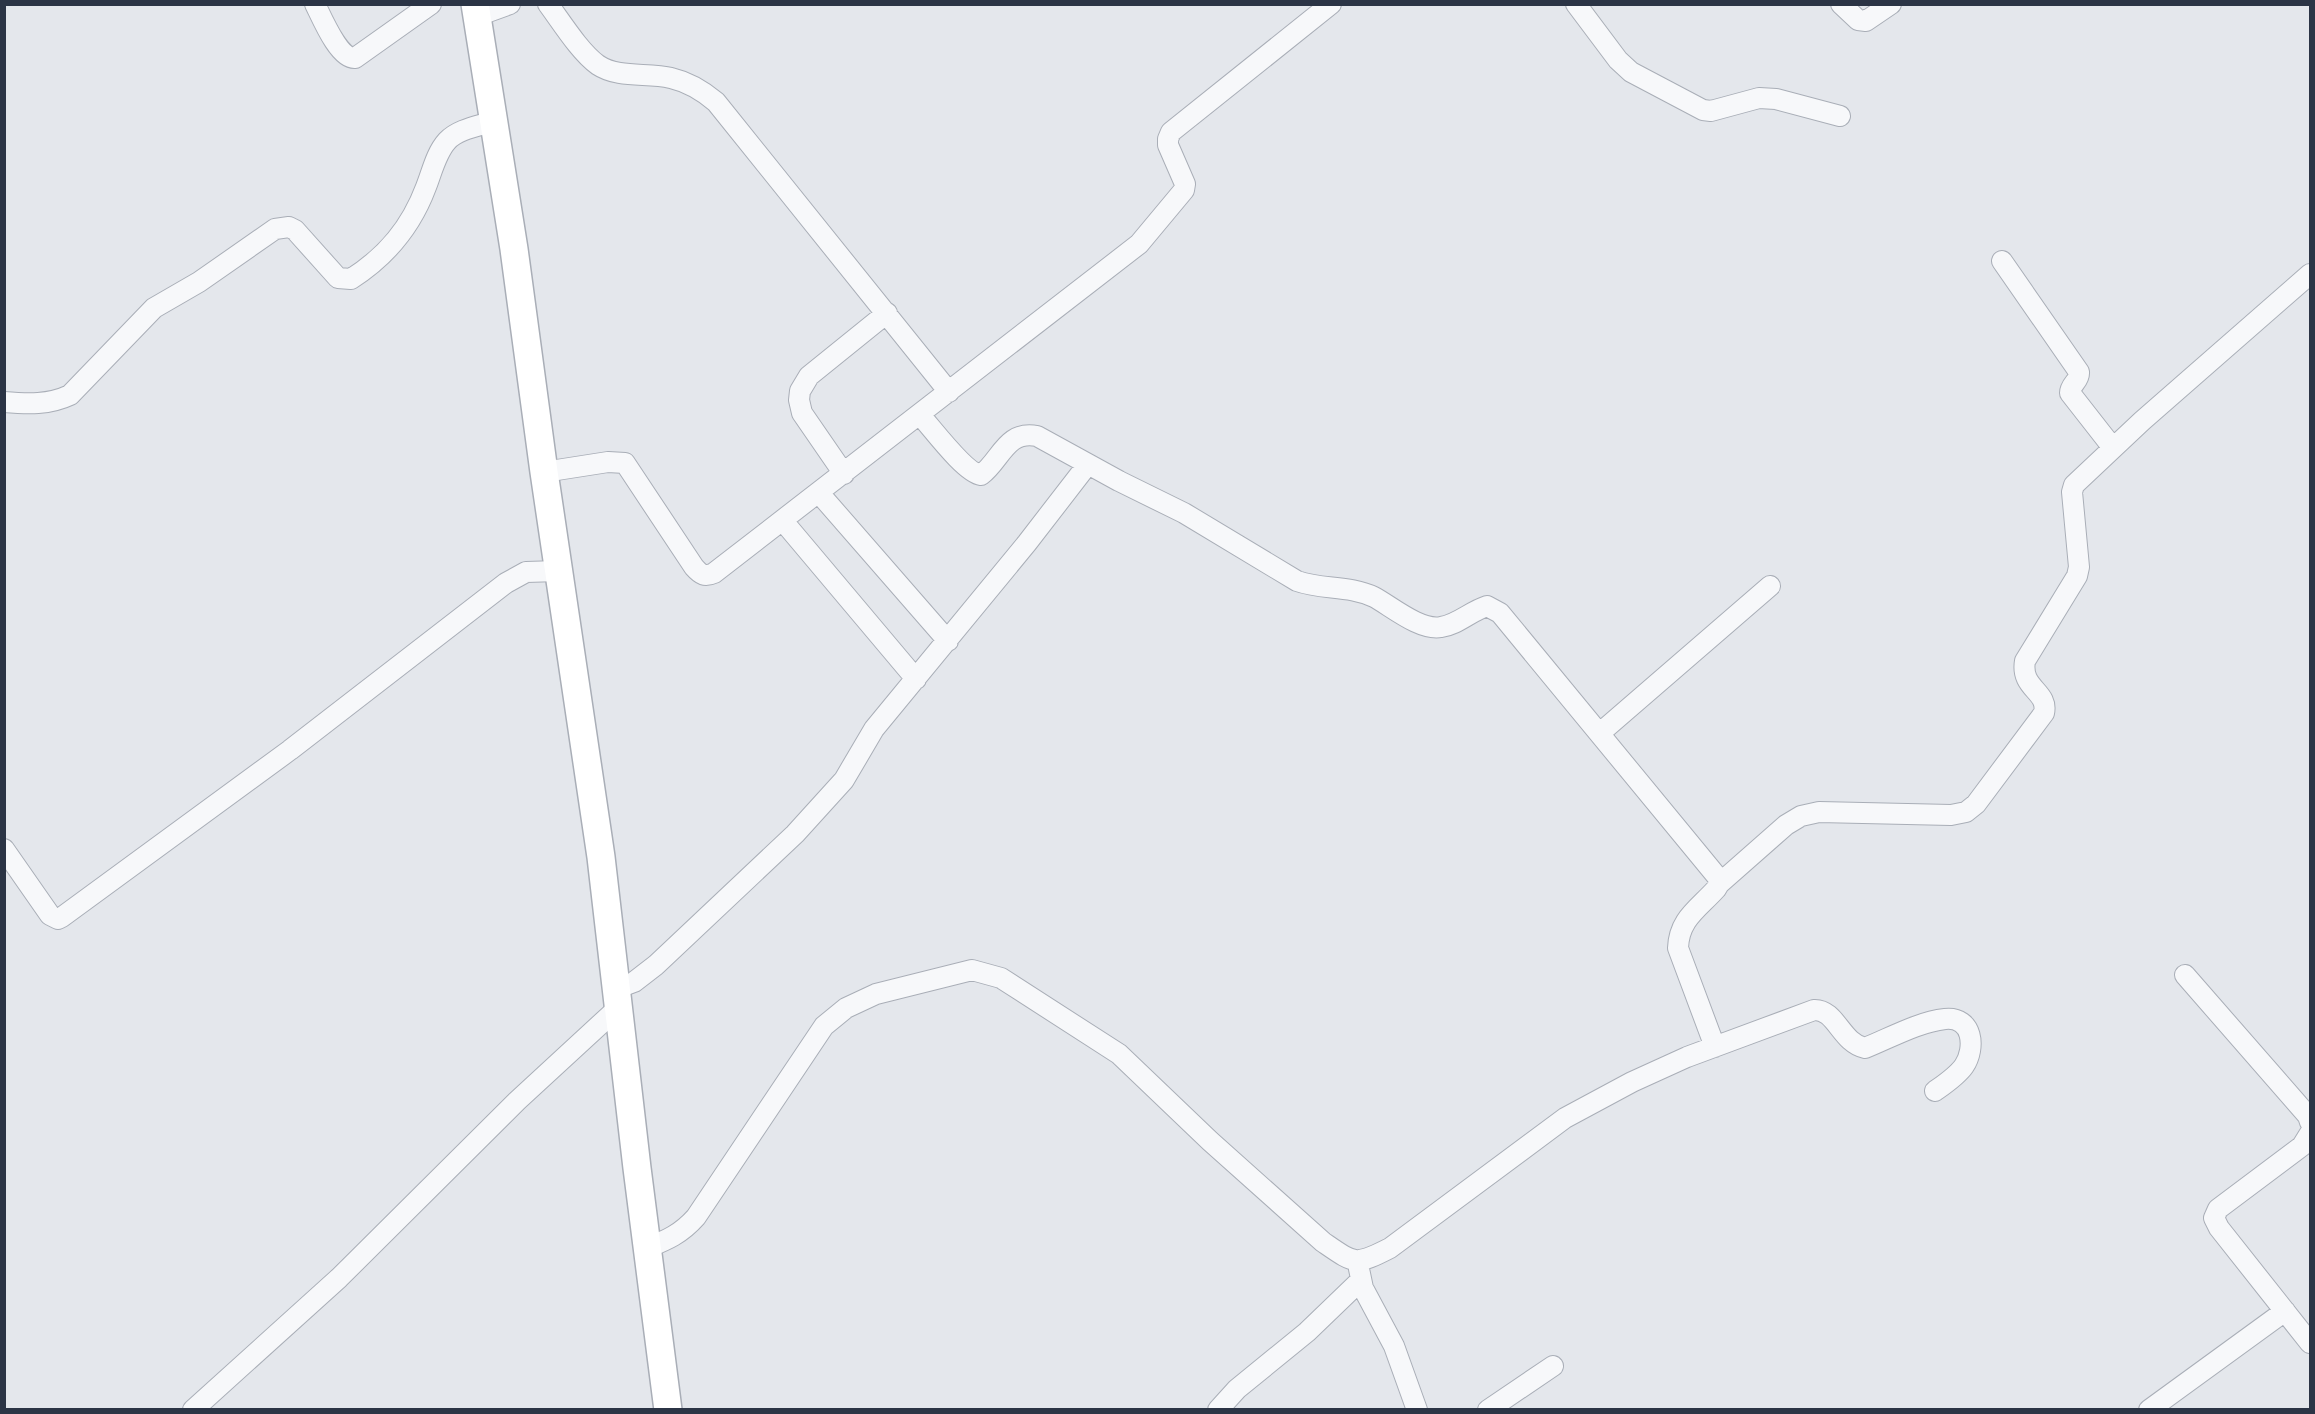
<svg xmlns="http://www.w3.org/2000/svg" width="2315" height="1414" font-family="'IBM Plex Sans',sans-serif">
	<rect width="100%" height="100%" fill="#e4e7ec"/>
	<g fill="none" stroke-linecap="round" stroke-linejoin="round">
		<defs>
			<path id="street" d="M 315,4 C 322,18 339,59 355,58 L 431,4
				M 548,4 C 562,23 580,52 598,65 C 619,79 648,72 671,78 C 688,82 703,91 716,102 L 949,392
				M 1576,4 L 1618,60 L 1631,72 L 1703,110 L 1711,111 L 1759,98 L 1776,99 L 1840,116
				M 1841,4 L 1858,20 L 1866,21 L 1891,4
				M 477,16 L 510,4
				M 2002,261 L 2079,372 C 2080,381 2070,384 2070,393 L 2113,448
				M 4,402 C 28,404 49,405 70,395 L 154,308 L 199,282 L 275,229 L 289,227 L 295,230 L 338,278 L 351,279 C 387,256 411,227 426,187 C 432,172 436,153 447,141 C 458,129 479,126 494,121
				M 920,415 C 932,428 965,473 981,475 C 1001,460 1006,430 1037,436 L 1119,481 L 1184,513 L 1297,581 C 1322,590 1349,585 1374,597 C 1391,606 1420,631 1441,627 C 1457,625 1471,611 1487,606 L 1500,613 L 1719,879 L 1719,884 L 1716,889 C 1698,909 1679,919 1678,948 L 1715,1047
				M 544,472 L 608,462 L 625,463 L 694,567 C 701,575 705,577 714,573 L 1139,244 L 1184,190 L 1185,184 L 1168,145 L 1168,139 L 1171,132 L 1331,4
				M 844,474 L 802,413 L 799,400 L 800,391 L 809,376 L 887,313
				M 819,493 L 948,641
				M 783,521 L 916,679
				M 1600,733 L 1770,586
				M 4,849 L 50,915 L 58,919 L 62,917 L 290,750 L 506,583 L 526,572 L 558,571
				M 1719,884 L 1786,825 L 1801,816 L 1819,812 L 1951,815 L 1966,812 L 1976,804 L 2044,713 C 2049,691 2020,689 2025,661 L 2077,576 L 2079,567 L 2072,492 L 2074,485 L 2142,421 L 2310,274
				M 2185,975 L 2308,1116 L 2310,1122
				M 618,988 L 634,982 L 656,965 L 795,834 L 844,780 L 874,729 L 1027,543 L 1088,464
				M 2310,1133 L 2302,1146 L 2218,1209 L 2214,1218 L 2219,1228 L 2310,1343
				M 647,1248 C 667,1240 681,1234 696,1217 L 824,1026 L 846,1008 L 876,994 L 972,970 L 1001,978 L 1119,1054 L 1210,1141 L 1323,1242 C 1355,1264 1355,1266 1390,1248 L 1565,1118 L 1632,1082 L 1687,1057 L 1814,1010 C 1836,1009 1841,1043 1865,1048 C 1890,1038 1918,1022 1945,1019 C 1973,1016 1976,1048 1964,1066 C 1957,1076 1945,1084 1935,1091
				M 1359,1269 L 1363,1288 L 1394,1346 L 1417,1410
				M 193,1410 L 339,1278 L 517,1101 L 619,1007
				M 1218,1410 L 1237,1389 L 1307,1332 L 1361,1280
				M 1488,1410 L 1553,1366
				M 2149,1410 L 2285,1311"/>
			<path id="secondary" d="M 475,4 L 514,249 L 544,472 L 601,857 L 637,1168 L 668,1410"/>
		</defs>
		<!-- street casing -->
		<use href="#street" stroke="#a9aeb7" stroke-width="22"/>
		<!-- secondary casing -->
		<use href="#secondary" stroke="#a9aeb7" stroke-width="30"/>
		<!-- street -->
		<use href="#street" stroke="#f7f8fa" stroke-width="20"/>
		<!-- secondary -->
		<use href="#secondary" stroke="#fff" stroke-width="27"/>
	</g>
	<!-- border -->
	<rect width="2315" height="1414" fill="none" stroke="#2b3445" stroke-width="12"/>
</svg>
